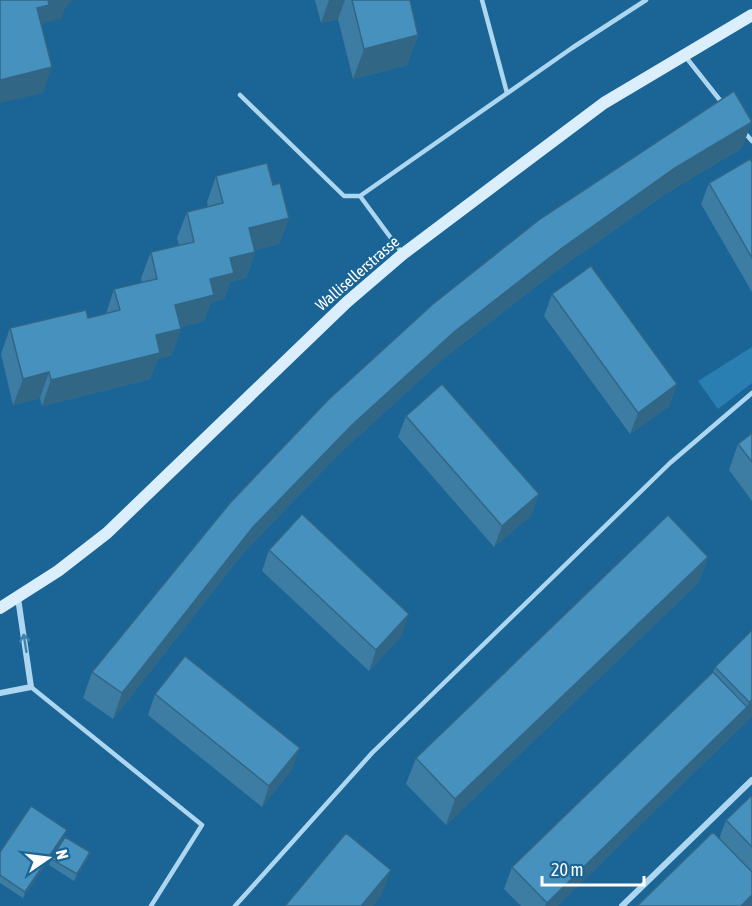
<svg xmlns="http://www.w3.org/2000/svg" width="752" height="906" font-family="'Asap Condensed',sans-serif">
	<rect width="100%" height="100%" fill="#1a6596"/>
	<!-- green -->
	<path fill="#2a7fb2" d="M 752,347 L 752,383 L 718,409 L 698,381 Z"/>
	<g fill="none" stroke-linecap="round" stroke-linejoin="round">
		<!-- service -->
		<path stroke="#add7f0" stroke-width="4.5" d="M 482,0 L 507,93
			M 685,56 L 723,104
			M 240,95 L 344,196 L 360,196
			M 744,132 L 752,141
			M 402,253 L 360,196 L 572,48 L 646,0
			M 31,687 L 202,825 L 151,906
			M 235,906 L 372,753 L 670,463 L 752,393"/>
		<!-- minor -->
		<path stroke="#add7f0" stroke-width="6" d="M 0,693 L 31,687 L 18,598
			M 622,906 L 752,780"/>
		<!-- secondary -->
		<path stroke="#dbeefb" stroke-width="12" d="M 0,608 L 58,571 L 107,533 L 347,302 L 403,254 L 604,103 L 752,15"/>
	</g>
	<!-- wall -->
	<path fill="#3d7da3" d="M 315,0 L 410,0 L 418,35 L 407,65 L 353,79 L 338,19 L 321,23 Z
		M 742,148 L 665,194 L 552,274 L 444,358 L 342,451 L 243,553 L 113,719 L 83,698 L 92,672 L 433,304 Z
		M 752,162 L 752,292 L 701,204 L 709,183 Z
		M 216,176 L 273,185 L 289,218 L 279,244 L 255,250 L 255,252 L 246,278 L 230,282 L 224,299 L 211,302 L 204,321 L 181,327 L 172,355 L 158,359 L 150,379 L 42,406 L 40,398 L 13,405 L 1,354 L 10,328 L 88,318 L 106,314 L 114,289 L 142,283 L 141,278 L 151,252 L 179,245 L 177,238 L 187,212 L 208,207 L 207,202 Z
		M 552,294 L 677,384 L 669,406 L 630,434 L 544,316 Z
		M 406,416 L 539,494 L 531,515 L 494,547 L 398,437 Z
		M 752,433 L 752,501 L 729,470 L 738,444 Z
		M 269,550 L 402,635 L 369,671 L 262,571 Z
		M 708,557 L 698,583 L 446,825 L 406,784 L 416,758 Z
		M 752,630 L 752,716 L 557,906 L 521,906 L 504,889 L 512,867 L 713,672 L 715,667 Z
		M 155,694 L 292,769 L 262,807 L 148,715 Z
		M 752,795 L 752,906 L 719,839 L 726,820 Z
		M 64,836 L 23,898 L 0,883 L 0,852 Z
		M 88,858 L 74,881 L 49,865 L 51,859 Z"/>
	<!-- shaded-wall -->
	<path fill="#326685" d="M 47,0 L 72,0 L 70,4 L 66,6 L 61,19 L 43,23 L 40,31 L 37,8 Z
		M 329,0 L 345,0 L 338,19 L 321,23 Z
		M 418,35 L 407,65 L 353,79 L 364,49 Z
		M 52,67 L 43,93 L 0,103 L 0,80 Z
		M 752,122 L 742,148 L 665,194 L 552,274 L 444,358 L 342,451 L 243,553 L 113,719 L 122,693 L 253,527 L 352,425 L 454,332 L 562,248 L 675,168 Z
		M 289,218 L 279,244 L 240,254 L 249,228 Z
		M 255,252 L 246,278 L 230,282 L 224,299 L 211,302 L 204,321 L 166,331 L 175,305 L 210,279 L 230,258 Z
		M 181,329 L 172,355 L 158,359 L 150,379 L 42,406 L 51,380 L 156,335 Z
		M 49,372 L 40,398 L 13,405 L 23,379 Z
		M 677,384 L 669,406 L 630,434 L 638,413 Z
		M 539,494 L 531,515 L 494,547 L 502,526 Z
		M 708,557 L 698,583 L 446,825 L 455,799 Z
		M 409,614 L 402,635 L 369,671 L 376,650 Z
		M 752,700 L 752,716 L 557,906 L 545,906 L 547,903 L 747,707 L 749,702 Z
		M 300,748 L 292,769 L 262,807 L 269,786 Z
		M 67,830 L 64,836 L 23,898 L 25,892 Z
		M 90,852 L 88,858 L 74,881 L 77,874 Z
		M 391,870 L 381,896 L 373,906 L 361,906 Z
		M 752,895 L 752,906 L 741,906 Z"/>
	<!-- building -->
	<path fill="#4791be" stroke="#326685" stroke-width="1.5" d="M 0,0 L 48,0 L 49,5 L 37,8 L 52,67 L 0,80 Z
		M 352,0 L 410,0 L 418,35 L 364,49 Z
		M 734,91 L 752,122 L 675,168 L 562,248 L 454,332 L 352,425 L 253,527 L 122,693 L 92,672 L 230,503 L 328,400 L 433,304 L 540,219 Z
		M 750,159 L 752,162 L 752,258 L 709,183 Z
		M 267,163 L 273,185 L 280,183 L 289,218 L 249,228 L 255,252 L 230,258 L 234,273 L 210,279 L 214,295 L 175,305 L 181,329 L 156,335 L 160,353 L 51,380 L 49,372 L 23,379 L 10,328 L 86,310 L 88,318 L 120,310 L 114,289 L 157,279 L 151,252 L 194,242 L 187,212 L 223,203 L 216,176 Z
		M 591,266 L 677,384 L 638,413 L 552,294 Z
		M 442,384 L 539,494 L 502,526 L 406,416 Z
		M 752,433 L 752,462 L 738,444 Z
		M 302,514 L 409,614 L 376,650 L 269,550 Z
		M 668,515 L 708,557 L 455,799 L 416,758 Z
		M 752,630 L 752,700 L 749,702 L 715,667 Z
		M 185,656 L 300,748 L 269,786 L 155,694 Z
		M 713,672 L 747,707 L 547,903 L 512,867 Z
		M 752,795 L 752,847 L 726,820 Z
		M 31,806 L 67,830 L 25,892 L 0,875 L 0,852 Z
		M 713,832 L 752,872 L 752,895 L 741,906 L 637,906 Z
		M 346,833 L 391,870 L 361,906 L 285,906 Z
		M 65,837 L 90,852 L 77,874 L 51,859 Z"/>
	<!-- one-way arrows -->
	<defs><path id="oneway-shaft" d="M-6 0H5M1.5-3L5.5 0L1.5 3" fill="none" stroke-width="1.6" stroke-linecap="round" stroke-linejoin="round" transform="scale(1.5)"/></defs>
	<use stroke="#3f82ac" href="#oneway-shaft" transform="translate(25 643) rotate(-99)"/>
	<g text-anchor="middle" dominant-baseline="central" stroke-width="5" stroke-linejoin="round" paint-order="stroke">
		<!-- street labels -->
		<g font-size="16" fill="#fff" stroke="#1a6596">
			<text transform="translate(357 273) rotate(-41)">Wallisellerstrasse</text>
		</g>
	</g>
	<!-- north arrow -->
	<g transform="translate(48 858) rotate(76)" stroke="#1a6596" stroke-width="4.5" paint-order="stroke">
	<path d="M0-4.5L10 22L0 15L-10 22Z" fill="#ffffff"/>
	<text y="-9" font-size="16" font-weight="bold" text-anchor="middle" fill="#ffffff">N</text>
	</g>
	<!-- scale -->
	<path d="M542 876v9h102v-9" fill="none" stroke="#ffffff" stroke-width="3"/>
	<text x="551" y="876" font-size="18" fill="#ffffff" stroke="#1a6596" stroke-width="4.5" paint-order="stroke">20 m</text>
</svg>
